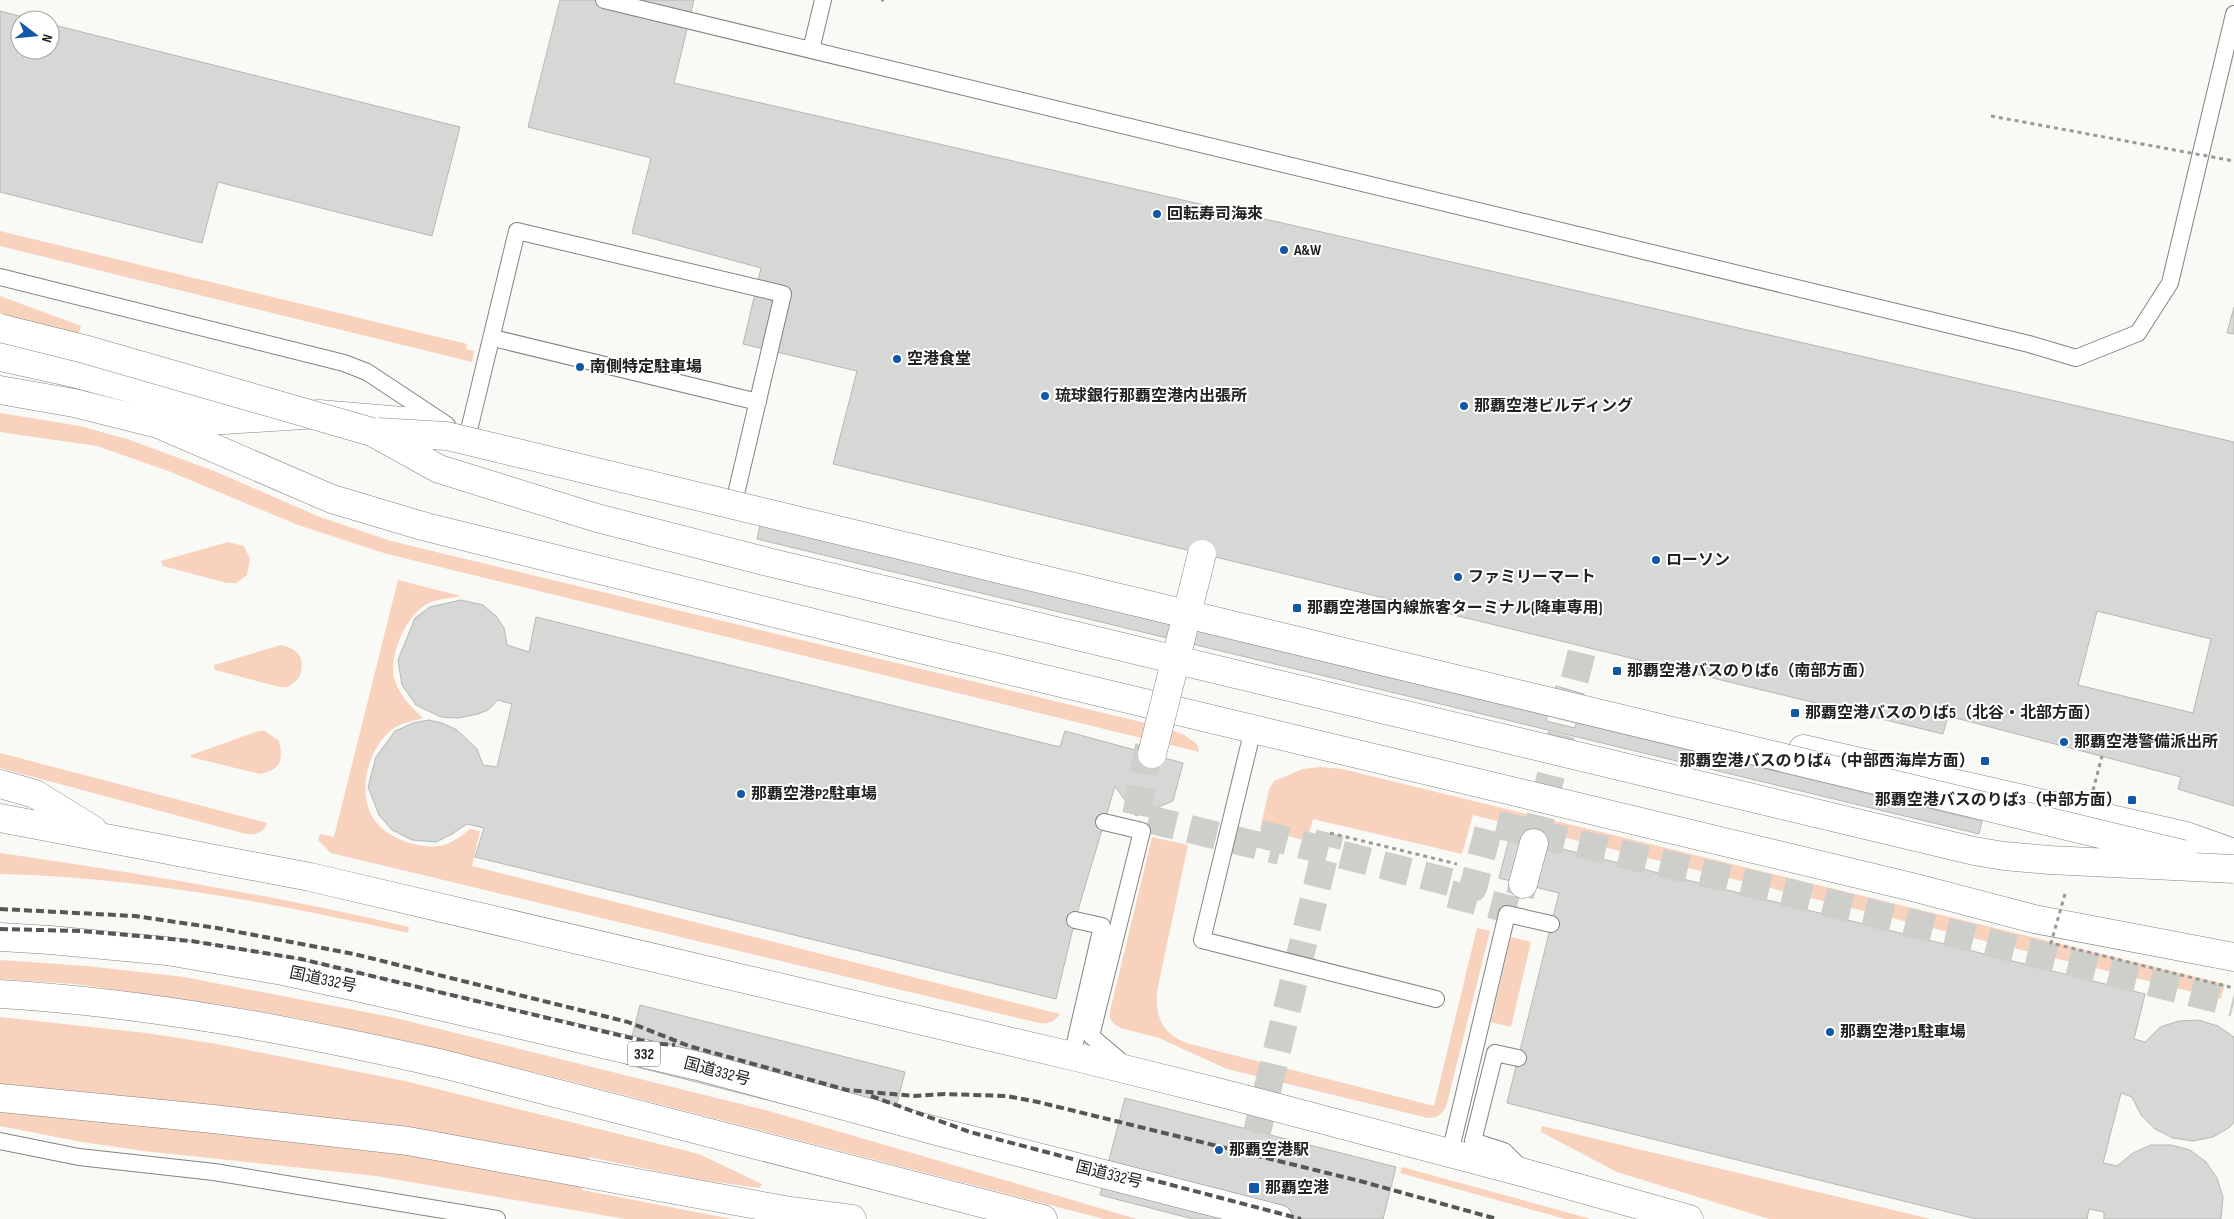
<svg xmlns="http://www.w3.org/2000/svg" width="2234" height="1219" font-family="'Sofia Sans Condensed','Noto Sans JP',sans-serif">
	<rect width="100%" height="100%" fill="#f9f9f6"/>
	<!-- green -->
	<path fill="#f8d2bd" d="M 0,231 L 467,344 L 466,349 L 474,351 L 472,362 L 0,246 Z
		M 0,296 L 81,326 L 72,354 L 0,337 Z
		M 0,413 L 80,426 L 130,440 L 214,471 L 320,517 L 391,541 L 1166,728 L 1184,735 L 1197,744 L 1199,752 L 387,554 L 298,525 L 171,472 L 97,446 L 0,432 Z
		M 228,542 L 244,546 L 250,559 L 247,575 L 236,583 L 227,583 L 163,566 L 161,561 Z
		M 398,580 L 461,596 C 451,598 436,599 427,604 C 406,615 387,658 395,681 C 401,697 411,707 423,718 C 414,721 401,723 394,728 C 369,746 356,790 373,818 C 385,838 421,851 444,845 C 454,842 462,835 470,829 L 480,831 L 472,866 L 1060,1014 C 1054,1022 1049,1024 1039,1023 L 331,853 L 318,840 L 320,834 L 334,837 Z
		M 281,645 C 300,649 306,660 299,678 L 288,687 L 280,687 L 215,670 L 214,665 Z
		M 259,731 L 265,731 L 279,741 C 284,761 280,770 260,774 L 190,757 L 191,755 Z
		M 0,753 L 267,823 C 264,833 256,835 246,834 L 0,768 Z
		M 1320,767 L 1342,769 L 2225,984 L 2221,999 L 1473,815 L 1462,854 L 1313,819 L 1307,841 L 1260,829 L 1269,790 L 1274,781 L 1303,769 Z
		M 1152,837 L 1188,845 L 1157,991 C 1155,1018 1163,1036 1190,1044 L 1434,1106 L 1477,928 L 1490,931 L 1446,1107 C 1441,1115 1437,1118 1428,1118 L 1227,1069 L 1159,1038 L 1121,1028 L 1114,1024 L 1110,1018 L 1110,1011 Z
		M 0,853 C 137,873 274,895 409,927 L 408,933 C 274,903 138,877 0,874 Z
		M 1511,937 L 1531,942 L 1511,1027 L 1491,1022 Z
		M 0,960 L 87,966 L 184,977 L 391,1017 L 769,1111 L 1137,1219 L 1104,1219 L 562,1079 L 415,1043 L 302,1019 L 223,1005 L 74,984 L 0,979 Z
		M 0,1017 L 146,1033 L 217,1044 L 405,1081 L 699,1154 L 762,1184 L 760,1188 L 701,1180 L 589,1157 L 582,1190 L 732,1219 L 625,1219 L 376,1176 L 144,1151 L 82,1142 L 0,1126 Z
		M 1542,1126 L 1931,1219 L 1769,1219 L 1617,1172 L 1541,1132 Z
		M 1402,1167 L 1591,1219 L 1565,1219 L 1400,1173 Z"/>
	<!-- building -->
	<path fill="#d5d8d5" stroke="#b6b8b5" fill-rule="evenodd" d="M 560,0 L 694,0 L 674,83 L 2234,442 L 2234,806 L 2178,789 L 2181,777 L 1948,716 L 1943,734 L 833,464 L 857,371 L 743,344 L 761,268 L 632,233 L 651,158 L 528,127 ZM 2097,611 L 2211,639 L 2193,713 L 2078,685 Z
		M 0,11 L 35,20 L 20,20 L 20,50 L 50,50 L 50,24 L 460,127 L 432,236 L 218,182 L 202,243 L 0,192 Z
		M 2234,307 L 2234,334 L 2227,333 Z
		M 760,525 L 1982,821 L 1979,834 L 757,539 Z
		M 461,600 L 483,605 L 496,616 L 504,628 L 507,645 L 529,652 L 536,617 L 1060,747 L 1065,731 L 1183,763 L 1173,801 L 1136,816 L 1115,786 L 1075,920 L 1056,999 L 475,857 L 484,828 L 467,824 L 452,834 L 436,842 L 412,840 L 392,830 L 379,815 L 368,787 L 376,757 L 395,731 L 413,723 L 429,720 L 442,723 L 457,730 L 477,749 L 483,765 L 497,767 L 512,704 L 498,700 L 488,710 L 478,714 L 458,718 L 441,717 L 416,705 L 402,685 L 398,660 L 415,618 L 430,607 Z
		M 1556,686 L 1584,694 L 1575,728 L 1546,721 Z
		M 1510,836 L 2145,994 L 2134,1039 L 2145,1042 L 2160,1027 L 2179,1021 L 2198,1020 L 2218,1026 L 2234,1037 L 2234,1122 L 2230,1127 L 2213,1137 L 2193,1141 L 2173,1138 L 2155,1129 L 2141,1115 L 2132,1097 L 2121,1093 L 2103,1163 L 2117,1166 L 2133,1153 L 2151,1145 L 2171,1145 L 2190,1150 L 2206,1162 L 2217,1178 L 2223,1197 L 2221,1219 L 2104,1219 L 2104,1212 L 2089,1209 L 2087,1219 L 1976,1219 L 1507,1103 L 1559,893 L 1499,878 Z
		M 640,1005 L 905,1072 L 890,1131 L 625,1064 Z
		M 1125,1098 L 1396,1167 L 1383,1219 L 1193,1219 L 1100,1195 Z"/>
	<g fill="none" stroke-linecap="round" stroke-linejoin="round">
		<!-- street-tunnel -->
		<path stroke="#cececb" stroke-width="28" stroke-dasharray="28 14" stroke-linecap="butt" d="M 1149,746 L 1136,816 L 1280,851
			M 1260,834 L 1473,888 L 1490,823 L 1786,892 L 2234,1003
			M 1534,843 L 1583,647
			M 1450,894 L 1516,911 L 1523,884
			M 1257,1132 L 1330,833"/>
		<defs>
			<path id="lane" d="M 604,0 L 2029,344 L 2076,358 L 2138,333 L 2170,283 L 2234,14
				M 811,50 L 823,0
				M 0,277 L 344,363 L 367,372 L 447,425
				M 493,338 L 758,402
				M 469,430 L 517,231 L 783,294 L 736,494
				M 1253,729 L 1202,940 L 1436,999
				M 1104,822 L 1142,831 L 1091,1036 L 1124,1064
				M 1072,1056 L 1102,926 L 1075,920
				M 1518,1058 L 1495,1053 L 1473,1141 L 1504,1151 L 1522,1169
				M 0,1141 L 79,1157 L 214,1172 L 497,1219
				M 1450,1153 L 1507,914 L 1551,924"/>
			<path id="street" d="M 1523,884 L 1534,843"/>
			<path id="secondary" d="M 0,357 L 69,372 L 220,412
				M 0,390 L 74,403 L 158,424 L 332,499 L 426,527 L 907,646 L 1916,888 L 2034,919 L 2234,957
				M 162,424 L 319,414 L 414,422
				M 1803,749 L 2186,836 L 2234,853
				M 0,784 L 35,794 L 93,830
				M 0,818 L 310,877 L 1072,1056 L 1229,1095 L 1525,1173 L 1689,1219
				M 0,1098 L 213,1119 L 408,1141 L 790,1211 L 852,1219"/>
			<path id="highway" d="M 0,937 L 50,940 L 167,951 L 283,971 L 370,990 L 698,1066 L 940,1132 L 1279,1219
				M 0,994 C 150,1003 297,1031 443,1064 L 1043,1219"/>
		</defs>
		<!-- lane casing -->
		<use href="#lane" stroke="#838380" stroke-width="18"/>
		<!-- street casing -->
		<use href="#street" stroke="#838380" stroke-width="29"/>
		<!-- secondary casing -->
		<use href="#secondary" stroke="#838380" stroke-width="29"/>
		<!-- highway casing -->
		<use href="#highway" stroke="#838380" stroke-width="29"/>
		<!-- path -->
		<path stroke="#999996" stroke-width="3" stroke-dasharray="4 4" stroke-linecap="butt" d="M 881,0 L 884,0
			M 1330,833 L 1457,864"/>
		<!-- lane -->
		<use href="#lane" stroke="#fff" stroke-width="16"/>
		<!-- street -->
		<use href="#street" stroke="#fff" stroke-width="28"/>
		<!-- secondary -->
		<use href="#secondary" stroke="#fff" stroke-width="28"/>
		<!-- highway -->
		<use href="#highway" stroke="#fff" stroke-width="28"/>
		<!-- rail -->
		<path stroke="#565655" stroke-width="4" stroke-dasharray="8 4" stroke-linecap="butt" d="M 0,909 L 135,916 L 217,928 L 354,954 L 628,1022 L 689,1046 L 847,1090 L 915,1096 L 945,1094 L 1007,1096 L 1038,1102 L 1360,1181 L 1497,1219
			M 0,929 L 80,931 L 139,936 L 191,941 L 301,959 L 652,1043 L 675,1045
			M 871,1096 L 970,1132 L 1301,1219"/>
		<defs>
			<path id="street-bridge" d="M 1152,754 L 1202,554"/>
			<path id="secondary-bridge" d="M 0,328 L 84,349 L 372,432 L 439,469 L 597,518 L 772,563 L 1974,851 L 2004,856 L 2050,860 L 2234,869
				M 378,432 L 447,436 L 2183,854"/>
		</defs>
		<!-- street-bridge casing -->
		<use href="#street-bridge" stroke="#838380" stroke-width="29" stroke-linecap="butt"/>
		<!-- secondary-bridge casing -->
		<use href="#secondary-bridge" stroke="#838380" stroke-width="29" stroke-linecap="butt"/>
		<!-- path-bridge -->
		<path stroke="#999996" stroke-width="3" stroke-dasharray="4 4" stroke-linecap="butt" d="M 1991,116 L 2234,161
			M 2091,798 L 2102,756
			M 2065,894 L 2051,943 L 2234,988"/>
		<!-- street-bridge -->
		<use href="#street-bridge" stroke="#fff" stroke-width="28"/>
		<!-- secondary-bridge -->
		<use href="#secondary-bridge" stroke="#fff" stroke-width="28"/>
	</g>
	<!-- markers -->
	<g fill="#1357a7" stroke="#fffffe" stroke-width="2">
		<circle cx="1157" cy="214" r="5"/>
		<circle cx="1284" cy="250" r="5"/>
		<circle cx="897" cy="359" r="5"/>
		<circle cx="580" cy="367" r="5"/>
		<circle cx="1045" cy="396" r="5"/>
		<circle cx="1464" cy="406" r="5"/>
		<circle cx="1656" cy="560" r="5"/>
		<circle cx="1458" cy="577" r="5"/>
		<rect x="1292" y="603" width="10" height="10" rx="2.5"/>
		<rect x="1612" y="666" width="10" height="10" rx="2.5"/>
		<rect x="1790" y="708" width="10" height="10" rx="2.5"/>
		<circle cx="2064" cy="742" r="5"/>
		<rect x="1980" y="756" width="10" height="10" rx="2.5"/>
		<circle cx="741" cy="794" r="5"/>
		<rect x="2127" y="795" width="10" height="10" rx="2.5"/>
		<circle cx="1830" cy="1032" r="5"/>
		<circle cx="1219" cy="1150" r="5"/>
		<rect x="1248" y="1182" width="12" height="12" rx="2.5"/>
	</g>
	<g text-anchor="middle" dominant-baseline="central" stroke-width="4" stroke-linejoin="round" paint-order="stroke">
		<!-- shield labels -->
		<rect fill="#fffffe" stroke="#646463" stroke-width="1" x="628" y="1041.5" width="32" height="25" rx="4"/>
		<g font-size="15" font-weight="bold" fill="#222221">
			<text x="644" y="1054">332</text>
		</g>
		<!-- poi labels -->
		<g font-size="16" font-weight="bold" fill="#222221" stroke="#fffffe" text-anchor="start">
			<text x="1167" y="214">回転寿司海來</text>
			<text x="1294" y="250">A&amp;W</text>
			<text x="907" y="359">空港食堂</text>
			<text x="590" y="367">南側特定駐車場</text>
			<text x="1055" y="396">琉球銀行那覇空港内出張所</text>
			<text x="1474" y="406">那覇空港ビルディング</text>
			<text x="1666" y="560">ローソン</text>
			<text x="1468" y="577">ファミリーマート</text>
			<text x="1307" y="608">那覇空港国内線旅客ターミナル(降車専用)</text>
			<text x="1627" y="671">那覇空港バスのりば6（南部方面）</text>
			<text x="1805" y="713">那覇空港バスのりば5（北谷・北部方面）</text>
			<text x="2074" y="742">那覇空港警備派出所</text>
			<text x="1975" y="761" text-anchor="end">那覇空港バスのりば4（中部西海岸方面）</text>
			<text x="751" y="794">那覇空港P2駐車場</text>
			<text x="2122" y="800" text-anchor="end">那覇空港バスのりば3（中部方面）</text>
			<text x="1840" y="1032">那覇空港P1駐車場</text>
			<text x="1229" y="1150">那覇空港駅</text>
			<text x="1265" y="1188">那覇空港</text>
		</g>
		<!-- street labels -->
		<g font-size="16" fill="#222221" stroke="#fffffe">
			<text transform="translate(323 980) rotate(12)">国道332号</text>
			<text transform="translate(717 1072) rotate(15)">国道332号</text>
			<text transform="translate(1109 1175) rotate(14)">国道332号</text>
		</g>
	</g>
	<!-- north arrow -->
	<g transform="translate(35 35) rotate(106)"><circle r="24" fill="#fffffe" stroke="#a7a7a6"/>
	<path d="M0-4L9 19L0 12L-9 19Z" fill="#1357a7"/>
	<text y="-8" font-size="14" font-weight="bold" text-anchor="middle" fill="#222221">N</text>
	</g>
</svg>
